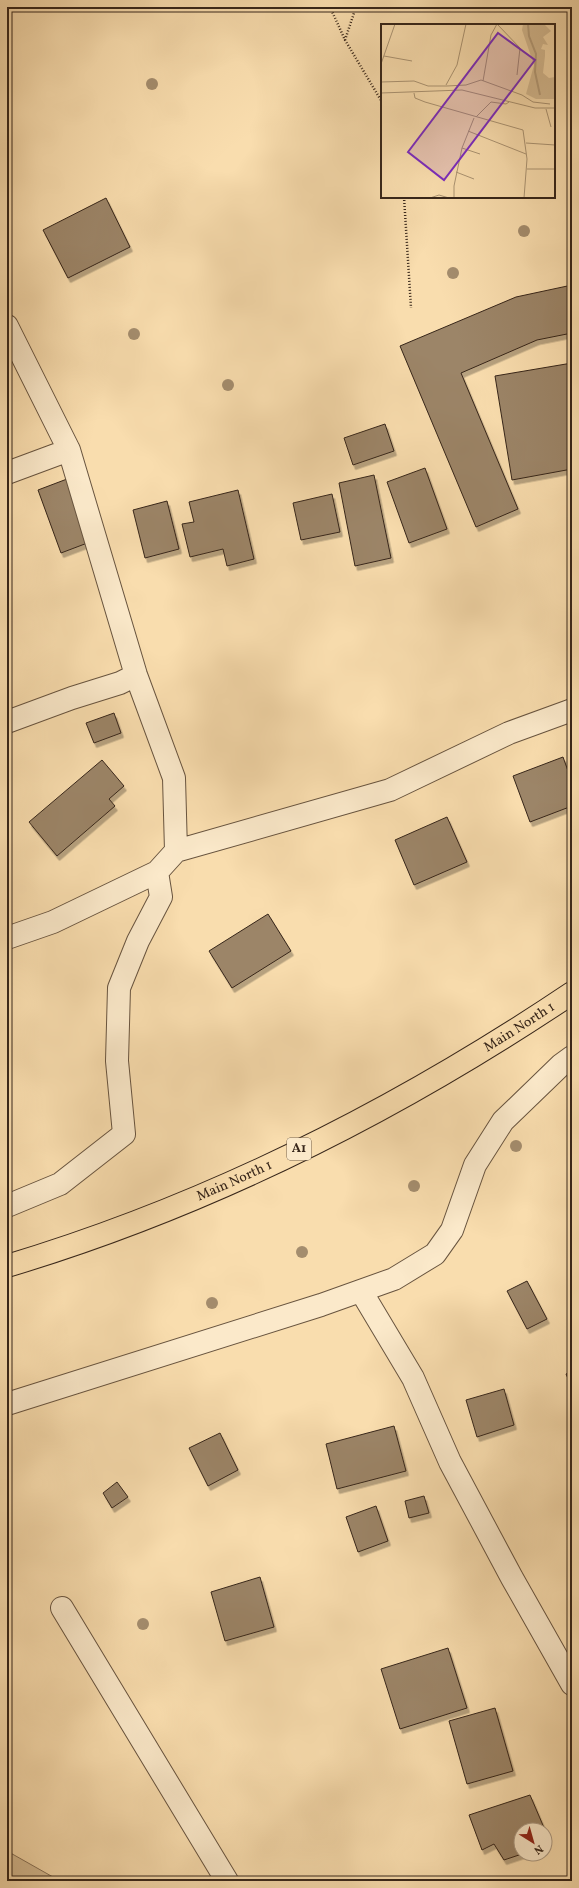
<svg xmlns="http://www.w3.org/2000/svg" width="579" height="1888" font-family="Vollkorn,serif">
	<defs>
		<filter id="shadow"><feDropShadow dx="2.5" dy="4.5" stdDeviation="0" flood-color="#0004"/></filter>
	</defs>
	<rect width="100%" height="100%" fill="#f9ddae"/>
	<filter id="stains"><feTurbulence type="fractalNoise" baseFrequency=".005" numOctaves="4"/><feColorMatrix values="0 0 0 0 .2 0 0 0 0 .09 0 0 0 0 .02 0 0 0 .5 -.17"/></filter>
	<radialGradient id="worn" r=".72"><stop offset=".6" stop-color="#630" stop-opacity="0"/><stop offset="1" stop-color="#630" stop-opacity=".3"/></radialGradient>
	<!-- green -->
	<path fill="#d8be95" stroke="#887258" d="M 7,1851 L 60,1881 L 7,1881 Z"/>
	<!-- building -->
	<path fill="#9c8567" stroke="#37261a" filter="url(#shadow)" d="M 106,198 L 130,247 L 68,278 L 43,230 Z
		M 572,285 L 572,333 L 537,340 L 461,373 L 518,509 L 476,527 L 400,346 L 516,297 Z
		M 572,363 L 572,469 L 512,480 L 495,376 Z
		M 385,424 L 394,451 L 353,465 L 344,438 Z
		M 425,468 L 447,529 L 409,543 L 387,482 Z
		M 374,475 L 391,558 L 355,566 L 339,483 Z
		M 67,479 L 90,542 L 61,553 L 38,490 Z
		M 238,490 L 254,559 L 227,566 L 223,549 L 190,557 L 182,524 L 194,522 L 189,502 Z
		M 332,494 L 340,532 L 301,540 L 293,503 Z
		M 167,501 L 179,549 L 145,558 L 133,510 Z
		M 114,713 L 121,733 L 94,743 L 86,723 Z
		M 563,757 L 572,782 L 572,806 L 530,822 L 513,776 Z
		M 102,760 L 124,786 L 109,799 L 115,806 L 57,856 L 29,822 Z
		M 447,817 L 467,862 L 414,885 L 395,840 Z
		M 268,914 L 291,951 L 232,988 L 209,951 Z
		M 527,1281 L 547,1319 L 527,1329 L 507,1291 Z
		M 572,1371 L 572,1388 L 566,1374 Z
		M 504,1389 L 514,1425 L 477,1437 L 466,1400 Z
		M 394,1426 L 406,1471 L 337,1489 L 326,1444 Z
		M 220,1433 L 238,1470 L 208,1486 L 189,1448 Z
		M 117,1482 L 128,1497 L 112,1508 L 103,1493 Z
		M 424,1496 L 429,1513 L 409,1518 L 405,1501 Z
		M 376,1506 L 388,1541 L 358,1552 L 346,1517 Z
		M 260,1577 L 274,1627 L 225,1641 L 211,1592 Z
		M 448,1648 L 467,1708 L 400,1729 L 381,1669 Z
		M 495,1708 L 513,1771 L 467,1784 L 449,1721 Z
		M 530,1795 L 545,1830 L 521,1830 L 521,1854 L 522,1854 L 504,1860 L 494,1844 L 482,1850 L 469,1815 Z"/>
	<g fill="none" stroke-linecap="round" stroke-linejoin="round">
		<defs>
			<path id="minor" d="M 7,326 L 69,450 L 136,675 L 174,778 L 176,851
				M 7,473 L 69,450
				M 7,722 L 72,698 L 120,683 L 136,675
				M 7,938 L 53,922 L 157,872 L 176,851 L 390,790 L 509,733 L 572,710
				M 7,1206 L 60,1184 L 124,1134 L 117,1061 L 119,988 L 138,941 L 161,897 L 157,872
				M 361,1291 L 413,1378 L 450,1462 L 512,1578 L 572,1684
				M 7,1404 L 321,1305 L 394,1279 L 435,1254 L 452,1230 L 475,1165 L 503,1121 L 561,1065 L 572,1057
				M 62,1608 L 227,1881"/>
			<g id="major">
				<path id="s1" d="M 7,1266 C 207,1206 399,1109 572,993"/>
			</g>
		</defs>
		<!-- minor casing -->
		<use href="#minor" stroke="#68543f" stroke-width="24"/>
		<!-- major casing -->
		<use href="#major" stroke="#37261a" stroke-width="24"/>
		<!-- path -->
		<path stroke="#37261a" stroke-width="2.5" stroke-dasharray="1 2" stroke-linecap="butt" d="M 330,7 L 345,40 L 382,102
			M 345,40 L 356,7
			M 404,197 L 411,308"/>
		<!-- minor -->
		<use href="#minor" stroke="#fbe9ca" stroke-width="22"/>
		<!-- major -->
		<use href="#major" stroke="#f9ddae" stroke-width="22"/>
	</g>
	<!-- trees -->
	<g fill="#a48d6e">
		<circle cx="152" cy="84" r="6"/>
		<circle cx="524" cy="231" r="6"/>
		<circle cx="453" cy="273" r="6"/>
		<circle cx="134" cy="334" r="6"/>
		<circle cx="228" cy="385" r="6"/>
		<circle cx="516" cy="1146" r="6"/>
		<circle cx="414" cy="1186" r="6"/>
		<circle cx="302" cy="1252" r="6"/>
		<circle cx="212" cy="1303" r="6"/>
		<circle cx="143" cy="1624" r="6"/>
	</g>
	<g text-anchor="middle" dominant-baseline="central" stroke-width="3.5" stroke-linejoin="round" paint-order="stroke">
		<!-- shield labels -->
		<rect fill="#fbe9ca" stroke="#72604f" stroke-width="1" x="287" y="1138" width="24" height="22" rx="3"/>
		<g font-size="13" font-weight="bold" fill="#37261a">
			<text x="299" y="1149">A1</text>
		</g>
		<!-- street labels -->
		<g font-size="14" fill="#37261a" stroke="#fbe9ca">
			<text stroke="none"><textPath href="#s1" startOffset="567">Main North 1</textPath></text>
			<text stroke="none"><textPath href="#s1" startOffset="243">Main North 1</textPath></text>
		</g>
	</g>
	<!-- overview -->
	<g transform="translate(381 24)">
		<rect width="174" height="174" fill="#f9ddae"/>
		<path d="M 142,0 L 163,0 L 170,7 L 162,13 L 167,21 L 162,20 L 160,25 L 164,26 L 164,32 L 162,49 L 168,54 L 174,53 L 174,75 L 155,75 L 145,70 L 153,41 L 141,6 Z" fill="#d8be95"/>
		<path fill="none" stroke="#b79f7c" stroke-width="2" d="M 147,0 L 148,12 L 155,30 L 154,48 L 159,71"/>
		<path fill="none" stroke="#ab9473" stroke-width="1" d="M 3,32 L 31,37M 0,40 L 14,0M 102,57 L 110,11 L 116,0 L 139,24 L 136,51M 0,58 L 33,57 L 47,62 L 66,62 L 85,61 L 100,56 L 141,71 L 152,78 L 169,80M 65,61 L 76,41 L 85,0M 0,69 L 81,66 L 154,84 L 174,84M 33,69 L 34,74 L 44,78 L 142,106 L 146,135 L 143,174M 165,85 L 170,103M 95,93 L 110,78 L 125,80 L 128,78M 87,107 L 145,130M 145,119 L 174,121M 81,124 L 99,130M 146,145 L 174,145M 75,148 L 93,155M 49,174 L 58,171 L 68,174M 73,174 L 73,162 L 81,124 L 93,94"/>
		<path fill="#7b2cbf" fill-opacity="0.15" stroke="#7b2cbf" stroke-width="2" d="M 117,9 L 154,36 L 63,156 L 27,128 Z"/>
		<rect width="174" height="174" fill="none" stroke="#37261a" stroke-width="2"/>
	</g>
	<!-- margin -->
	<rect width="579" height="1888" fill="none" stroke="#f9ddae" stroke-width="24"/>
	<rect x="8" y="8" width="563" height="1872" fill="none" stroke="#37261a" stroke-width="2"/>
	<rect x="12" y="12" width="555" height="1864" fill="none" stroke="#37261a"/>
	<!-- north arrow -->
	<g transform="translate(533 1842) rotate(143)"><circle r="19" fill="#fbe9ca" stroke="#ad9b84"/>
	<path d="M0-3L7 15L0 10L-7 15Z" fill="#8f2418"/>
	<text y="-6" font-size="11" font-weight="bold" text-anchor="middle" fill="#37261a">N</text>
	</g>
	<rect width="100%" height="100%" filter="url(#stains)"/>
	<rect width="100%" height="100%" fill="url(#worn)"/>
</svg>
